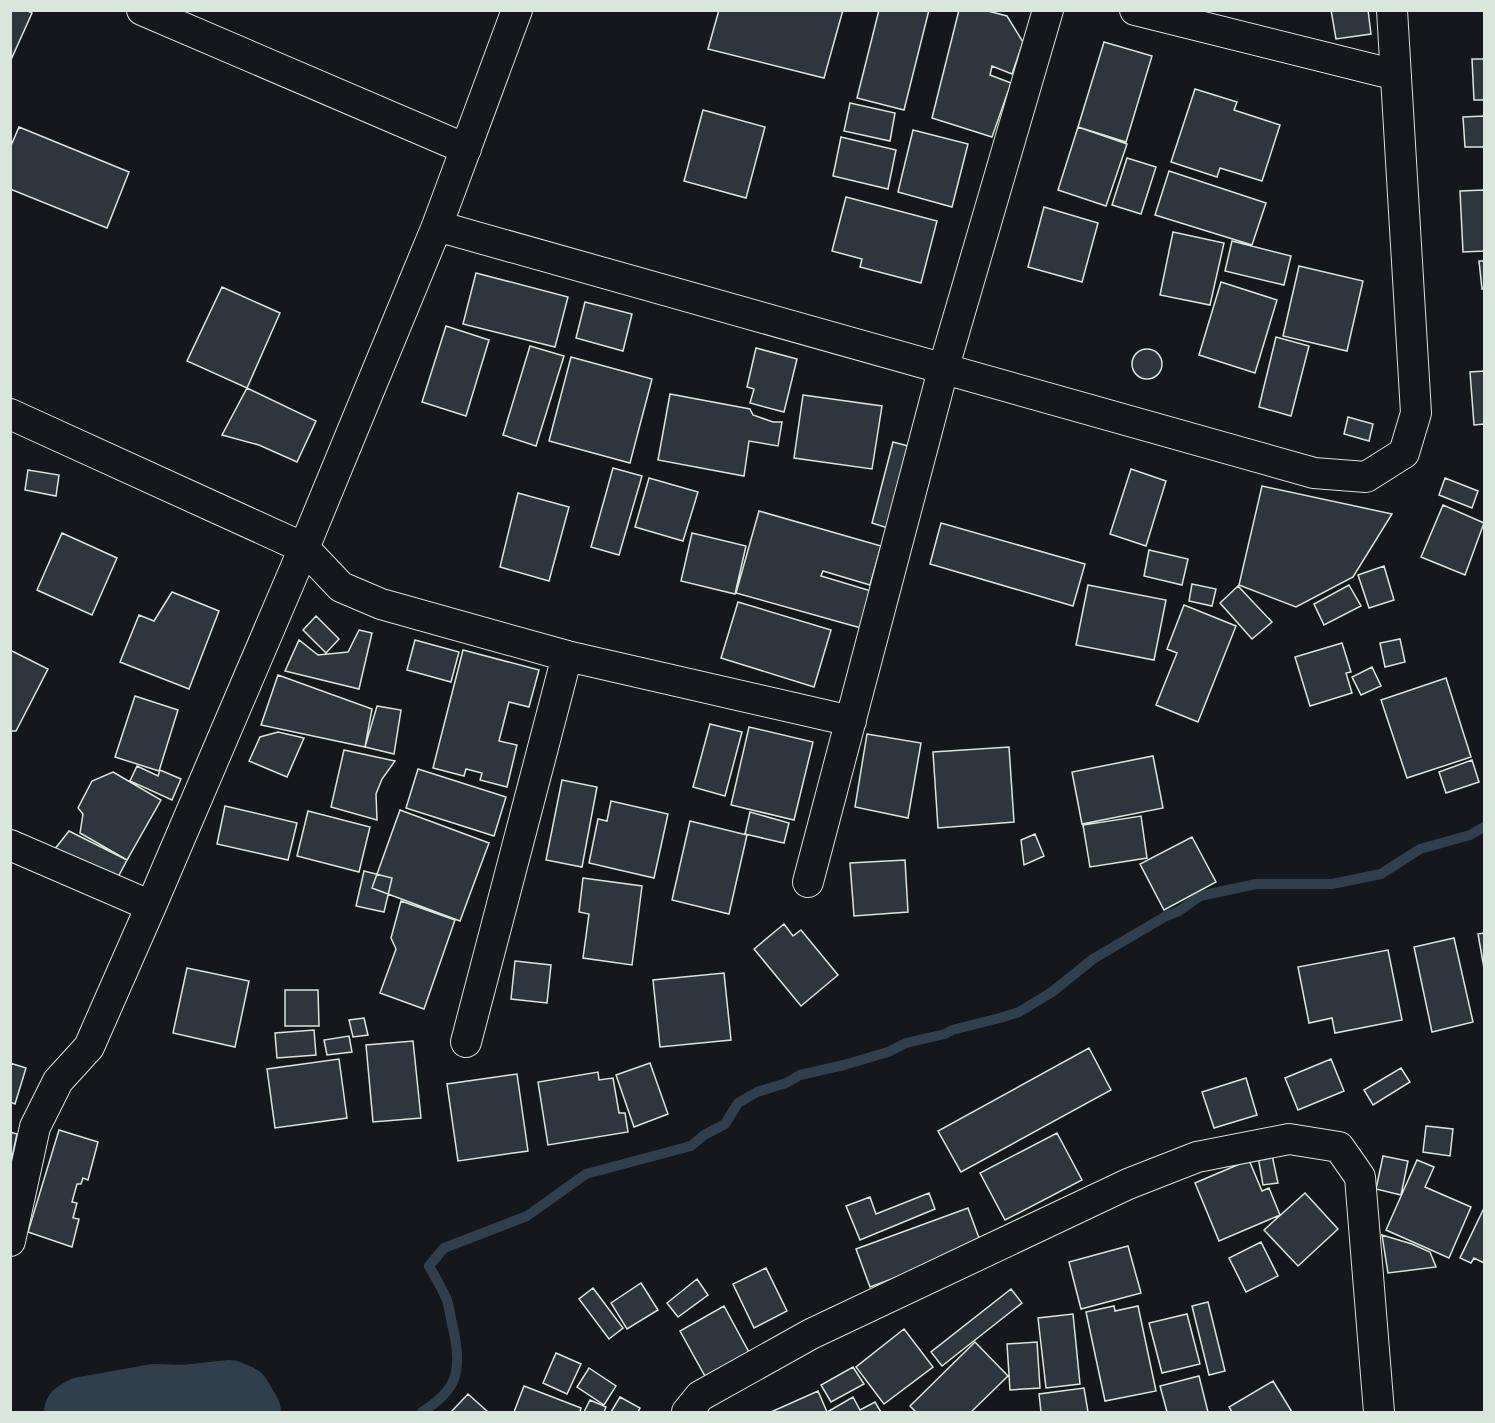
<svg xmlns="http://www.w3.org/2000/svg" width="1495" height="1423" font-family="'Times New Roman',serif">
	<rect width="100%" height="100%" fill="#14181c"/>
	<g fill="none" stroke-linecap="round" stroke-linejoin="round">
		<!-- stream -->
		<path stroke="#2f3f4d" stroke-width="10" d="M 422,1412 C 457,1390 462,1372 454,1332 C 451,1322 450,1310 447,1300 C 442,1288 435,1277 429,1266 L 444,1248 L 527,1216 L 586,1174 L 691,1146 L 704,1135 L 725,1124 L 738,1103 L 757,1092 L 786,1083 L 800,1075 L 844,1065 L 888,1052 L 906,1043 L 945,1034 L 952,1030 L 1000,1018 L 1019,1012 L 1052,992 L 1093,959 L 1166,916 L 1179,911 L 1200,896 L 1256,884 L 1332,884 L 1381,874 L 1420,849 L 1470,835 L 1484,827"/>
		<!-- river -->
		<path stroke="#2f3f4d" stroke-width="60" d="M 74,1412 L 82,1407 L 154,1394 L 182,1395 L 229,1390 L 241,1395 L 251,1412"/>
	</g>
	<!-- building -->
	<path fill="#2c363c" stroke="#d8e6dc" stroke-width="1.5" d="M 10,10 L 26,10 L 32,13 L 10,62 Z
		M 719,10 L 843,10 L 824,78 L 708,49 Z
		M 879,10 L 929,10 L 904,110 L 857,98 Z
		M 959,10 L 984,10 L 1007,16 L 1023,42 L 1012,74 L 992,66 L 990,75 L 1011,83 L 992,137 L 932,118 Z
		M 1331,10 L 1368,10 L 1371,34 L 1336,39 Z
		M 1104,42 L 1152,56 L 1126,142 L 1078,127 Z
		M 1472,59 L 1484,59 L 1484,100 L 1474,100 Z
		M 1195,89 L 1237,102 L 1234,110 L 1280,125 L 1262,181 L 1220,168 L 1217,177 L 1171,162 Z
		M 850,103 L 895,113 L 890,141 L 844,131 Z
		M 703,110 L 765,127 L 746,198 L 684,181 Z
		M 1484,116 L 1484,147 L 1465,147 L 1463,117 Z
		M 19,127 L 129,172 L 107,228 L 10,189 L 10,148 Z
		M 1078,127 L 1127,144 L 1106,206 L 1058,190 Z
		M 913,130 L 968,144 L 952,207 L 898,192 Z
		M 841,137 L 896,150 L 888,189 L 833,176 Z
		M 1127,158 L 1156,167 L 1141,214 L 1112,205 Z
		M 1169,171 L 1266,203 L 1252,245 L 1155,215 Z
		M 1484,190 L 1484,251 L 1463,252 L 1460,191 Z
		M 846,197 L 937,221 L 921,283 L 860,267 L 862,259 L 832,251 Z
		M 1044,207 L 1098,223 L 1082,282 L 1028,267 Z
		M 1173,232 L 1224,243 L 1210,305 L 1160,295 Z
		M 1232,241 L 1291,256 L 1284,285 L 1225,271 Z
		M 1479,261 L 1484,261 L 1484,288 L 1482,289 Z
		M 1299,266 L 1363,281 L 1347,351 L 1283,336 Z
		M 476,273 L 568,297 L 555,347 L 463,324 Z
		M 1221,282 L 1277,300 L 1255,373 L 1199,355 Z
		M 222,287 L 280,313 L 247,388 L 187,361 Z
		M 585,302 L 632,314 L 623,351 L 576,338 Z
		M 446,326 L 489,340 L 466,416 L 422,402 Z
		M 1276,337 L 1309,346 L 1291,416 L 1259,407 Z
		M 530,346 L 564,356 L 536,446 L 503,435 Z
		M 756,348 L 797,359 L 784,412 L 750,403 L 754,389 L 747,387 Z
		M1132 364a15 15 0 1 1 30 0a15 15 0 1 1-30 0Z
		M 571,357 L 652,379 L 630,463 L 549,441 Z
		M 1484,371 L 1484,424 L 1474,425 L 1470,372 Z
		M 247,388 L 316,421 L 297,462 L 259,445 L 222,435 Z
		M 670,394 L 750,409 L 753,415 L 773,422 L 782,422 L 778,446 L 749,441 L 744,476 L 658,460 Z
		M 803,395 L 882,406 L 872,469 L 794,458 Z
		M 1348,417 L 1373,424 L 1369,441 L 1344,434 Z
		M 893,442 L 912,447 L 891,529 L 872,523 Z
		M 613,468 L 642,476 L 619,555 L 591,547 Z
		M 1131,469 L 1166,481 L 1146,546 L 1110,534 Z
		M 28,470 L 59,475 L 56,496 L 25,490 Z
		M 649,478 L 698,492 L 683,541 L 635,527 Z
		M 1445,478 L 1478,491 L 1472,508 L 1439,495 Z
		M 1262,486 L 1392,514 L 1353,577 L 1296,607 L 1239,585 Z
		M 518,493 L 569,507 L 549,581 L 500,567 Z
		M 1443,505 L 1484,523 L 1465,575 L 1421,557 Z
		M 759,511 L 881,546 L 870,585 L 823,571 L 821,576 L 871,591 L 861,628 L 736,593 Z
		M 941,523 L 1085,564 L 1073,606 L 930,564 Z
		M 62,533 L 117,558 L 92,615 L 37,590 Z
		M 692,533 L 746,546 L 735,594 L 681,581 Z
		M 1149,550 L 1188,559 L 1182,585 L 1144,576 Z
		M 1384,566 L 1394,600 L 1369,608 L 1358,575 Z
		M 1192,584 L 1216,589 L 1212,606 L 1189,601 Z
		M 1088,585 L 1166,600 L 1154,660 L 1076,645 Z
		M 1349,585 L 1361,606 L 1324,625 L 1314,604 Z
		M 1238,586 L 1272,622 L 1252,639 L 1220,603 Z
		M 172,592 L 219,611 L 189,689 L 120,662 L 139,615 L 154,621 Z
		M 738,602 L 831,630 L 814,687 L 721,658 Z
		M 1184,605 L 1236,626 L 1198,722 L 1156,705 L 1177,653 L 1167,649 Z
		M 316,616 L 339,639 L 326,653 L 303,630 Z
		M 359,630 L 372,633 L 359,689 L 285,671 L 299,640 L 318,655 L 348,652 Z
		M 1400,639 L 1405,662 L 1385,667 L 1380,643 Z
		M 415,640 L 459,652 L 451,682 L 407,670 Z
		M 1342,643 L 1351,672 L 1346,673 L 1352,693 L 1310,706 L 1295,657 Z
		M 10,650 L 48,669 L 16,731 L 10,731 Z
		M 463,650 L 539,670 L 529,707 L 509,702 L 499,741 L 517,745 L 507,787 L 480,780 L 482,773 L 466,769 L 464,776 L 433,768 Z
		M 1372,667 L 1381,686 L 1361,695 L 1352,677 Z
		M 278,675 L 372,709 L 365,747 L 261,725 Z
		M 1446,678 L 1471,757 L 1407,778 L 1381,700 Z
		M 135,696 L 178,710 L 159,771 L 115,757 Z
		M 377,706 L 401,710 L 394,754 L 365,747 Z
		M 710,724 L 742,732 L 725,796 L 693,787 Z
		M 749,727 L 813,742 L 794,820 L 731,805 Z
		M 278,732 L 304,738 L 287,777 L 249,761 L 260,737 Z
		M 867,734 L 921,743 L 908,818 L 855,807 Z
		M 1009,747 L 1014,822 L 938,828 L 933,752 Z
		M 344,750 L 395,761 L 382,779 L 376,794 L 377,820 L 331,807 Z
		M 1153,756 L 1163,808 L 1082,824 L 1072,772 Z
		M 1472,760 L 1479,782 L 1446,793 L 1439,772 Z
		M 137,766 L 158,776 L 160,770 L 181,779 L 172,800 L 130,781 Z
		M 418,769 L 506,797 L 494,836 L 406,808 Z
		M 113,772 L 161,800 L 127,860 L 80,833 L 83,814 L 78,808 L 92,781 Z
		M 562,780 L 597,787 L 582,867 L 546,860 Z
		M 611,801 L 668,814 L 654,878 L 589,863 L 598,819 L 607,821 Z
		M 225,806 L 297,823 L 288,860 L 217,844 Z
		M 400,810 L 489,843 L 460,921 L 372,888 Z
		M 308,811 L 370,827 L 359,872 L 297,856 Z
		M 750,812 L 789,823 L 784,843 L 745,834 Z
		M 1141,816 L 1147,858 L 1090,867 L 1083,825 Z
		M 690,821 L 747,835 L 729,914 L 672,900 Z
		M 69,831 L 127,860 L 117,879 L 54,850 Z
		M 1035,834 L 1044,856 L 1024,865 L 1021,840 Z
		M 1192,837 L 1216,882 L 1164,910 L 1140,864 Z
		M 905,860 L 908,912 L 854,916 L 850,863 Z
		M 364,871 L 392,878 L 384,912 L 356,906 Z
		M 583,878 L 642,886 L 632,965 L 583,958 L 589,914 L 579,912 Z
		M 401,901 L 455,920 L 424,1009 L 380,993 L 396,949 L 391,938 Z
		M 784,924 L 793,936 L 801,930 L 838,975 L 801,1006 L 754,949 Z
		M 1484,933 L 1484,968 L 1478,934 Z
		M 1454,938 L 1473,1022 L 1432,1032 L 1414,947 Z
		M 1388,950 L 1402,1020 L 1335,1033 L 1332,1018 L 1309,1023 L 1298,967 Z
		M 515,961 L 551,965 L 547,1003 L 511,999 Z
		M 187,968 L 249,981 L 235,1047 L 173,1033 Z
		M 724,973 L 731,1040 L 660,1047 L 653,980 Z
		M 285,990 L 318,990 L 319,1026 L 285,1026 Z
		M 364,1018 L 368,1035 L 353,1037 L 349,1020 Z
		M 314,1030 L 316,1055 L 277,1058 L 275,1033 Z
		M 349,1036 L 352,1052 L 327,1055 L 324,1040 Z
		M 413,1041 L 421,1118 L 373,1122 L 366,1045 Z
		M 1089,1048 L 1111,1090 L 961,1172 L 938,1131 Z
		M 339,1059 L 347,1118 L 275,1128 L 267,1069 Z
		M 1331,1059 L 1344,1091 L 1298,1110 L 1285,1078 Z
		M 10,1063 L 26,1068 L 15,1104 L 10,1102 Z
		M 650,1063 L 668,1114 L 634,1127 L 616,1075 Z
		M 1401,1068 L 1410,1082 L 1373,1105 L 1364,1090 Z
		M 598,1072 L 599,1080 L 613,1078 L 619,1113 L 625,1113 L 628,1132 L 548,1145 L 538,1082 Z
		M 517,1074 L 528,1151 L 458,1161 L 447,1084 Z
		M 1246,1078 L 1257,1115 L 1214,1128 L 1202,1092 Z
		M 1426,1126 L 1453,1129 L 1450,1156 L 1423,1152 Z
		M 59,1130 L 98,1142 L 88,1180 L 83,1178 L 81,1184 L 77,1184 L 72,1202 L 77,1203 L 73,1218 L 79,1219 L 72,1247 L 28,1232 Z
		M 10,1132 L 17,1134 L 10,1167 Z
		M 1057,1133 L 1082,1180 L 1005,1220 L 980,1173 Z
		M 1272,1155 L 1278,1183 L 1263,1185 L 1258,1157 Z
		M 1383,1156 L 1408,1161 L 1401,1195 L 1376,1189 Z
		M 1249,1160 L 1262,1191 L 1269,1188 L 1280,1215 L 1219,1241 L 1195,1183 Z
		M 1417,1160 L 1434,1167 L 1425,1187 L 1471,1207 L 1449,1258 L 1386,1230 Z
		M 929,1193 L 935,1209 L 860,1240 L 846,1206 L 870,1197 L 876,1214 Z
		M 1305,1193 L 1338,1229 L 1298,1266 L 1264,1230 Z
		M 968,1208 L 982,1246 L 870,1287 L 856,1249 Z
		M 1484,1208 L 1484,1263 L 1474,1258 L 1471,1263 L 1460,1258 Z
		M 1382,1235 L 1412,1244 L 1430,1252 L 1436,1267 L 1388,1273 Z
		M 1261,1242 L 1278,1276 L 1246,1292 L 1229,1258 Z
		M 1128,1246 L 1141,1293 L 1081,1309 L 1069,1262 Z
		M 766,1268 L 787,1311 L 754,1328 L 733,1284 Z
		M 697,1279 L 708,1295 L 678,1317 L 667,1303 Z
		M 641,1283 L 658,1310 L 627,1329 L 611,1303 Z
		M 593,1288 L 623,1328 L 609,1339 L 579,1299 Z
		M 1011,1289 L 1022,1303 L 942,1366 L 931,1352 Z
		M 1208,1302 L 1225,1371 L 1209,1375 L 1192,1306 Z
		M 724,1306 L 750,1354 L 706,1378 L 680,1331 Z
		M 1114,1306 L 1115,1311 L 1138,1306 L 1156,1391 L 1105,1401 L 1086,1312 Z
		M 1073,1314 L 1080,1384 L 1046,1388 L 1038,1318 Z
		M 1187,1314 L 1200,1364 L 1162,1373 L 1149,1323 Z
		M 904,1329 L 933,1367 L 884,1404 L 856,1367 Z
		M 975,1342 L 1008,1376 L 971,1412 L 916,1412 L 910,1406 Z
		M 1037,1342 L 1040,1388 L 1010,1390 L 1007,1344 Z
		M 556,1353 L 581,1364 L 567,1394 L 543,1383 Z
		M 853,1367 L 864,1384 L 831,1402 L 821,1385 Z
		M 589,1368 L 616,1386 L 604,1405 L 577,1387 Z
		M 1199,1376 L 1208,1412 L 1167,1412 L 1160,1386 Z
		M 1273,1381 L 1292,1412 L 1232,1412 L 1229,1407 Z
		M 524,1386 L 581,1408 L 580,1412 L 514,1412 Z
		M 1084,1388 L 1088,1412 L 1041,1412 L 1039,1394 Z
		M 818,1391 L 827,1412 L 771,1412 Z
		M 468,1394 L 488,1412 L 451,1412 Z
		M 620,1397 L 640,1408 L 638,1412 L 611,1412 Z
		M 853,1397 L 860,1410 L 875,1402 L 881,1412 L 830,1412 L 829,1411 Z
		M 590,1400 L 606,1407 L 604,1412 L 584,1412 Z"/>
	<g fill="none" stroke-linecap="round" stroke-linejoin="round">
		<defs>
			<path id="street" d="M 142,10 L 466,149
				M 1135,10 L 1396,75
				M 437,226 L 1314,473 L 1366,477 L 1404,453 L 1416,413 L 1392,10
				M 10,414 L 304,548 L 341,587 L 381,604 L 567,656 L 851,721
				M 10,845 L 151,906
				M 808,882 L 943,370 L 1048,10
				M 466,1042 L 567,656
				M 10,1241 L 35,1127 L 58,1081 L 89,1047 L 151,906 L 304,548 L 437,226 L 517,10
				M 687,1412 L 700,1396 L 811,1334 L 1128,1184 L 1197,1157 L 1289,1139 L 1339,1147 L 1360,1177 L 1379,1412"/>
		</defs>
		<!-- street casing -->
		<use href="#street" stroke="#d8e6dc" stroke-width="32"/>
		<!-- street -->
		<use href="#street" stroke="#14181c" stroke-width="30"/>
	</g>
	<!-- border -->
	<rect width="1495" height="1423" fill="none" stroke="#d8e6dc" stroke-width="24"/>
</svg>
